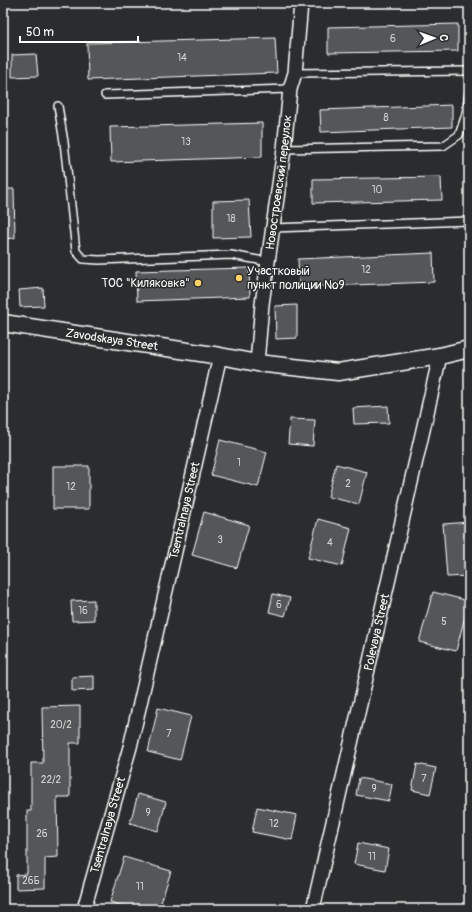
<svg xmlns="http://www.w3.org/2000/svg" width="472" height="912" font-family="Pangolin,sans-serif">
	<rect width="100%" height="100%" fill="#2a2d2e"/>
	<filter id="ink" filterUnits="userSpaceOnUse"><feTurbulence type="fractalNoise" baseFrequency=".025" numOctaves="2"/><feDisplacementMap in="SourceGraphic" scale="8" xChannelSelector="R" yChannelSelector="G"/><feConvolveMatrix kernelMatrix="1 2 1 2 8 2 1 2 1" color-interpolation-filters="sRGB"/></filter>
	<g filter="url(#ink)">
		<!-- building -->
		<path fill="#555758" stroke="#fff" d="M 458,24 L 458,51 L 328,53 L 328,27 Z
			M 275,38 L 277,73 L 88,80 L 87,43 Z
			M 36,54 L 38,76 L 12,77 L 12,55 Z
			M 452,105 L 452,127 L 321,132 L 320,110 Z
			M 262,123 L 262,157 L 111,162 L 110,127 Z
			M 441,177 L 442,200 L 313,203 L 313,179 Z
			M 3,189 L 14,189 L 15,238 L 3,239 Z
			M 249,200 L 251,237 L 213,238 L 213,201 Z
			M 433,253 L 434,282 L 299,287 L 298,259 Z
			M 249,268 L 250,297 L 137,301 L 136,271 Z
			M 43,288 L 44,306 L 20,307 L 19,290 Z
			M 297,305 L 297,338 L 276,339 L 275,306 Z
			M 388,406 L 389,423 L 354,424 L 353,408 Z
			M 290,419 L 315,420 L 313,446 L 288,444 Z
			M 220,440 L 267,452 L 258,487 L 211,475 Z
			M 336,464 L 367,472 L 359,504 L 328,497 Z
			M 53,466 L 89,466 L 89,509 L 53,509 Z
			M 204,512 L 249,525 L 237,568 L 192,555 Z
			M 318,519 L 351,528 L 342,566 L 308,558 Z
			M 469,522 L 469,576 L 447,577 L 443,524 Z
			M 433,592 L 469,601 L 456,651 L 419,642 Z
			M 273,594 L 290,598 L 285,616 L 269,612 Z
			M 94,600 L 94,620 L 72,621 L 71,601 Z
			M 94,676 L 94,690 L 72,691 L 72,677 Z
			M 80,706 L 80,743 L 70,743 L 70,797 L 57,797 L 58,857 L 45,858 L 45,888 L 16,889 L 16,875 L 27,874 L 27,811 L 31,811 L 31,763 L 43,763 L 42,707 Z
			M 158,708 L 191,716 L 180,760 L 148,752 Z
			M 417,764 L 436,768 L 430,794 L 412,790 Z
			M 359,778 L 392,784 L 389,801 L 356,795 Z
			M 138,794 L 166,802 L 158,831 L 130,823 Z
			M 257,807 L 297,815 L 292,840 L 252,832 Z
			M 358,843 L 389,849 L 385,870 L 354,864 Z
			M 124,857 L 171,871 L 159,909 L 132,909 L 110,902 Z"/>
		<g fill="none" stroke-linecap="round" stroke-linejoin="round">
			<defs>
				<path id="service" d="M 295,73 L 469,71
					M 105,95 L 290,89
					M 58,106 L 64,142 L 76,251 L 83,259 L 99,260 L 231,255 L 269,262
					M 284,149 L 443,146 L 459,135 L 466,114 L 469,93
					M 273,228 L 469,221"/>
				<g id="minor">
					<path id="s1" d="M 257,363 L 262,304 L 284,149 L 290,89 L 295,73 L 301,3"/>
					<path id="s2" d="M 84,909 L 130,747 L 220,356"/>
					<path id="s3" d="M 313,909 L 440,356"/>
				</g>
				<g id="tertiary">
					<path id="s4" d="M 3,323 L 220,356 L 257,363 L 338,372 L 440,356 L 469,349"/>
				</g>
			</defs>
			<!-- service casing -->
			<use href="#service" stroke="#fff" stroke-width="10"/>
			<!-- minor casing -->
			<use href="#minor" stroke="#fff" stroke-width="16"/>
			<!-- tertiary casing -->
			<use href="#tertiary" stroke="#fff" stroke-width="19"/>
			<!-- service -->
			<use href="#service" stroke="#2a2d2e" stroke-width="7"/>
			<!-- minor -->
			<use href="#minor" stroke="#2a2d2e" stroke-width="13"/>
			<!-- tertiary -->
			<use href="#tertiary" stroke="#2a2d2e" stroke-width="16"/>
		</g>
	</g>
	<!-- markers -->
	<g fill="#ffd166" stroke="#2a2d2e" stroke-width="1.5">
		<circle cx="239" cy="278" r="4"/>
		<circle cx="198" cy="283" r="4"/>
	</g>
	<g text-anchor="middle" dominant-baseline="central" stroke-width="3" stroke-linejoin="round" paint-order="stroke">
		<!-- number labels -->
		<g font-size="10" fill="#d4d5d5">
			<text x="393" y="39">6</text>
			<text x="182" y="58">14</text>
			<text x="386" y="118">8</text>
			<text x="186" y="142">13</text>
			<text x="377" y="190">10</text>
			<text x="231" y="219">18</text>
			<text x="366" y="270">12</text>
			<text x="239" y="463">1</text>
			<text x="348" y="484">2</text>
			<text x="71" y="487">12</text>
			<text x="220" y="540">3</text>
			<text x="330" y="543">4</text>
			<text x="279" y="605">6</text>
			<text x="83" y="611">16</text>
			<text x="444" y="622">5</text>
			<text x="61" y="725">20/2</text>
			<text x="169" y="734">7</text>
			<text x="424" y="779">7</text>
			<text x="51" y="780">22/2</text>
			<text x="374" y="789">9</text>
			<text x="148" y="813">9</text>
			<text x="274" y="824">12</text>
			<text x="42" y="834">26</text>
			<text x="372" y="857">11</text>
			<text x="31" y="881">26Б</text>
			<text x="140" y="887">11</text>
		</g>
		<!-- street labels -->
		<g font-size="12" fill="#fff" stroke="#2a2d2e">
			<text stroke="none"><textPath href="#s1" startOffset="182">Новостроевский переулок</textPath></text>
			<text stroke="none"><textPath href="#s4" startOffset="110">Zavodskaya Street</textPath></text>
			<text stroke="none"><textPath href="#s2" startOffset="411">Tsentralnaya Street</textPath></text>
			<text stroke="none"><textPath href="#s3" startOffset="284">Polevaya Street</textPath></text>
			<text stroke="none"><textPath href="#s2" startOffset="87">Tsentralnaya Street</textPath></text>
		</g>
		<!-- poi labels -->
		<g font-size="12" fill="#fff" stroke="#2a2d2e" text-anchor="start">
			<text x="247" y="271">Участковый<tspan x="247" dy="14">пункт полиции №9</tspan></text>
			<text x="190" y="283" text-anchor="end">ТОС "Киляковка"</text>
		</g>
	</g>
	<!-- margin -->
	<rect width="472" height="912" fill="none" stroke="#2a2d2e" stroke-width="16"/>
	<rect x="8" y="8" width="456" height="896" fill="none" stroke="#fff" stroke-width="1.5" filter="url(#ink)"/>
	<!-- north arrow -->
	<g transform="translate(434 38) rotate(88)" stroke="#2a2d2e" stroke-width="3" paint-order="stroke">
	<path d="M0-3L7 15L0 10L-7 15Z" fill="#ffffff"/>
	<text y="-6" font-size="11" font-weight="bold" text-anchor="middle" fill="#ffffff">С</text>
	</g>
	<!-- scale -->
	<path d="M20 36v6h118v-6" fill="none" stroke="#ffffff" stroke-width="2"/>
	<text x="26" y="36" font-size="12" fill="#ffffff" stroke="#2a2d2e" stroke-width="3" paint-order="stroke">50 m</text>
</svg>
